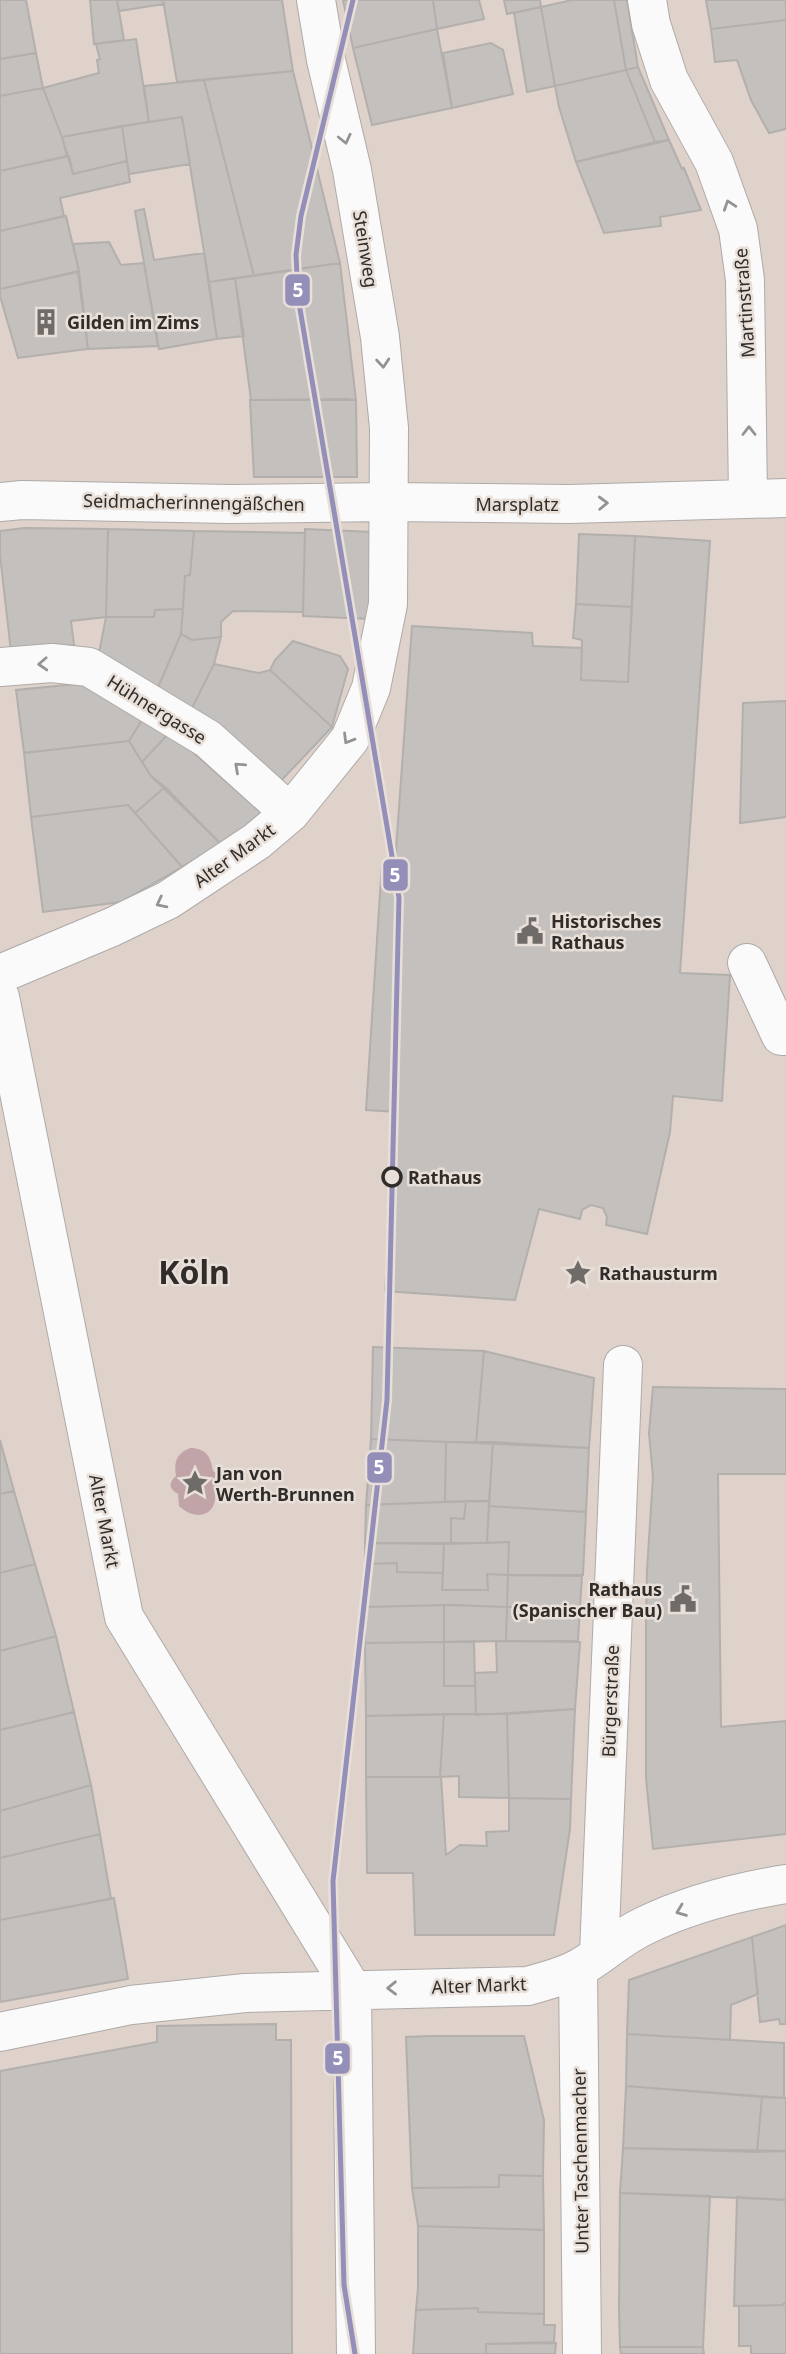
<svg xmlns="http://www.w3.org/2000/svg" width="786" height="2354" font-family="'Noto Sans',sans-serif">
	<rect width="100%" height="100%" fill="#e6e0dc"/>
	<!-- built -->
	<path fill="#ded2cb" d="M 0,0 L 786,0 L 786,2354 L 0,2354 Z"/>
	<!-- water -->
	<path fill="#c1a4a8" d="M 190,1448 C 206,1448 211,1457 213,1471 L 219,1474 C 221,1482 220,1485 215,1491 C 218,1516 196,1522 179,1506 L 178,1494 C 169,1489 168,1483 176,1476 C 174,1462 176,1454 190,1448 Z"/>
	<!-- building -->
	<path fill="#c3c0bd" stroke="#b3afac" stroke-width="2" d="M 0,0 L 26,0 L 36,53 L 0,59 Z
		M 90,0 L 117,0 L 124,40 L 94,44 Z
		M 117,0 L 163,0 L 164,4 L 119,11 Z
		M 163,0 L 282,0 L 293,71 L 177,82 Z
		M 343,0 L 433,0 L 437,29 L 353,48 Z
		M 433,0 L 479,0 L 484,19 L 437,29 Z
		M 504,0 L 540,0 L 541,7 L 507,14 Z
		M 572,0 L 614,0 L 626,70 L 555,86 L 541,7 Z
		M 614,0 L 627,0 L 638,67 L 626,70 Z
		M 706,0 L 786,0 L 786,20 L 711,29 Z
		M 541,7 L 555,86 L 527,92 L 514,13 Z
		M 786,20 L 786,129 L 769,133 L 751,100 L 737,60 L 715,62 L 711,29 Z
		M 437,29 L 452,108 L 372,125 L 353,48 Z
		M 136,39 L 149,122 L 62,137 L 43,88 L 99,73 L 97,60 L 100,59 L 96,44 Z
		M 491,43 L 503,50 L 513,94 L 452,108 L 443,53 Z
		M 36,53 L 43,88 L 0,96 L 0,59 Z
		M 638,67 L 669,140 L 655,142 L 626,70 Z
		M 626,70 L 655,142 L 576,162 L 559,107 L 555,86 Z
		M 293,71 L 340,263 L 254,276 L 204,80 Z
		M 204,80 L 254,276 L 209,282 L 182,117 L 149,122 L 144,86 Z
		M 43,88 L 62,137 L 67,156 L 0,171 L 0,96 Z
		M 182,117 L 190,164 L 129,174 L 122,126 Z
		M 122,126 L 127,161 L 73,174 L 62,137 Z
		M 669,140 L 682,169 L 684,168 L 701,210 L 660,217 L 661,226 L 604,233 L 576,162 Z
		M 69,156 L 73,174 L 127,161 L 130,182 L 60,198 L 64,216 L 0,231 L 0,171 Z
		M 144,209 L 154,260 L 204,253 L 217,339 L 159,349 L 135,211 Z
		M 66,216 L 79,271 L 0,289 L 0,231 Z
		M 109,242 L 121,265 L 144,263 L 158,346 L 88,349 L 79,271 L 73,244 Z
		M 340,263 L 356,400 L 251,400 L 235,278 Z
		M 78,272 L 88,349 L 18,358 L 0,296 L 0,289 Z
		M 235,278 L 244,336 L 217,339 L 209,282 Z
		M 346,399 L 356,400 L 357,477 L 254,477 L 250,400 Z
		M 24,528 L 108,529 L 106,617 L 71,621 L 74,645 L 11,652 L 0,555 L 0,531 Z
		M 108,529 L 194,531 L 190,575 L 185,576 L 183,609 L 155,610 L 154,617 L 106,617 Z
		M 305,529 L 372,532 L 370,619 L 303,616 Z
		M 194,531 L 305,533 L 303,612 L 233,611 L 221,622 L 221,637 L 192,640 L 181,634 L 185,576 L 190,575 Z
		M 579,534 L 635,536 L 632,607 L 576,604 Z
		M 635,536 L 710,541 L 680,973 L 730,975 L 722,1101 L 673,1096 L 670,1132 L 647,1234 L 606,1225 L 607,1217 L 603,1208 L 591,1205 L 582,1210 L 580,1219 L 539,1209 L 515,1300 L 385,1291 L 397,1112 L 366,1110 L 382,863 L 395,864 L 412,626 L 532,633 L 533,646 L 582,648 L 581,680 L 628,682 Z
		M 576,604 L 632,607 L 628,682 L 581,680 L 582,640 L 573,638 Z
		M 183,609 L 181,634 L 156,692 L 98,658 L 106,617 L 154,617 L 155,610 Z
		M 181,634 L 192,640 L 221,637 L 214,664 L 190,712 L 156,692 Z
		M 293,641 L 340,656 L 348,669 L 332,727 L 270,670 L 275,660 Z
		M 214,664 L 259,673 L 270,670 L 332,727 L 278,784 L 190,712 Z
		M 87,683 L 145,715 L 129,741 L 24,753 L 16,690 Z
		M 786,701 L 786,817 L 740,823 L 743,703 Z
		M 145,715 L 170,732 L 142,762 L 129,741 Z
		M 170,732 L 263,814 L 222,845 L 151,776 L 142,762 Z
		M 129,741 L 151,776 L 165,787 L 135,813 L 128,805 L 31,817 L 24,753 Z
		M 165,787 L 222,845 L 182,867 L 135,813 Z
		M 128,805 L 182,867 L 121,902 L 43,912 L 31,817 Z
		M 373,1347 L 484,1351 L 476,1443 L 371,1439 Z
		M 484,1351 L 594,1378 L 589,1448 L 476,1443 Z
		M 653,1387 L 786,1389 L 786,1474 L 718,1474 L 721,1727 L 786,1721 L 786,1834 L 653,1849 L 646,1778 L 646,1627 L 647,1570 L 653,1477 L 649,1433 Z
		M 371,1439 L 446,1442 L 445,1502 L 366,1505 Z
		M 0,1440 L 14,1491 L 0,1494 Z
		M 446,1442 L 493,1442 L 489,1501 L 445,1502 Z
		M 493,1442 L 589,1448 L 586,1512 L 489,1506 Z
		M 14,1491 L 35,1564 L 0,1573 L 0,1494 Z
		M 466,1501 L 464,1519 L 451,1518 L 451,1543 L 365,1543 L 366,1505 Z
		M 466,1501 L 489,1501 L 487,1543 L 451,1543 L 451,1518 L 464,1519 Z
		M 489,1506 L 586,1512 L 583,1575 L 508,1575 L 509,1542 L 487,1543 Z
		M 509,1542 L 508,1575 L 487,1574 L 488,1590 L 442,1590 L 444,1544 Z
		M 365,1543 L 444,1544 L 443,1573 L 397,1572 L 397,1563 L 365,1564 Z
		M 397,1563 L 397,1572 L 443,1573 L 442,1590 L 488,1590 L 487,1574 L 508,1575 L 507,1607 L 453,1605 L 365,1607 L 365,1564 Z
		M 35,1564 L 56,1636 L 0,1651 L 0,1573 Z
		M 508,1575 L 582,1576 L 580,1607 L 507,1607 Z
		M 444,1605 L 444,1642 L 365,1643 L 365,1607 Z
		M 444,1605 L 507,1607 L 506,1641 L 444,1642 Z
		M 507,1607 L 580,1607 L 578,1641 L 506,1641 Z
		M 56,1636 L 74,1712 L 0,1730 L 0,1651 Z
		M 474,1641 L 475,1686 L 444,1686 L 444,1642 Z
		M 496,1641 L 580,1642 L 575,1709 L 476,1715 L 475,1673 L 497,1672 Z
		M 444,1642 L 444,1686 L 475,1686 L 476,1714 L 366,1716 L 365,1643 Z
		M 575,1709 L 571,1799 L 509,1798 L 507,1714 Z
		M 74,1712 L 91,1785 L 0,1811 L 0,1730 Z
		M 444,1714 L 440,1777 L 366,1777 L 366,1716 Z
		M 444,1714 L 507,1714 L 509,1798 L 459,1797 L 459,1776 L 440,1777 Z
		M 366,1777 L 441,1777 L 446,1855 L 460,1845 L 487,1846 L 486,1832 L 509,1831 L 509,1798 L 571,1799 L 570,1829 L 554,1935 L 415,1935 L 413,1873 L 367,1873 Z
		M 91,1785 L 100,1834 L 0,1858 L 0,1811 Z
		M 100,1834 L 111,1899 L 0,1920 L 0,1858 Z
		M 114,1898 L 128,1979 L 0,2002 L 0,1920 Z
		M 786,1925 L 786,2024 L 780,2024 L 779,2019 L 760,2022 L 752,1937 Z
		M 752,1937 L 758,1994 L 731,2005 L 730,2040 L 627,2034 L 629,1980 Z
		M 276,2024 L 276,2040 L 291,2040 L 292,2354 L 0,2354 L 0,2071 L 157,2042 L 157,2026 Z
		M 627,2034 L 784,2043 L 784,2098 L 626,2086 Z
		M 430,2036 L 524,2036 L 544,2120 L 543,2176 L 499,2175 L 499,2187 L 412,2188 L 406,2037 Z
		M 626,2086 L 762,2097 L 757,2152 L 623,2148 Z
		M 762,2097 L 786,2098 L 786,2151 L 757,2152 Z
		M 623,2148 L 786,2151 L 786,2200 L 620,2193 Z
		M 499,2175 L 543,2176 L 544,2230 L 418,2226 L 412,2188 L 499,2187 Z
		M 620,2193 L 710,2196 L 703,2347 L 620,2347 L 619,2310 Z
		M 737,2197 L 786,2200 L 786,2302 L 782,2305 L 734,2306 Z
		M 418,2226 L 544,2230 L 544,2314 L 478,2312 L 478,2308 L 416,2310 L 418,2288 Z
		M 786,2302 L 786,2354 L 751,2354 L 751,2346 L 739,2346 L 739,2306 L 782,2305 Z
		M 478,2308 L 478,2312 L 544,2314 L 544,2325 L 555,2325 L 554,2342 L 486,2344 L 486,2354 L 413,2354 L 416,2310 Z
		M 556,2343 L 555,2354 L 486,2354 L 486,2344 Z
		M 620,2347 L 703,2347 L 704,2354 L 621,2354 Z"/>
	<g fill="none" stroke-linecap="round" stroke-linejoin="round">
		<defs>
			<path id="street" d="M 647,0 L 651,24 L 669,80 L 714,162 L 738,229 L 745,280 L 748,499
				M 0,502 L 22,500 L 229,504 L 388,502 L 569,504 L 786,498
				M 0,667 L 52,663 L 89,667 L 208,739 L 290,813
				M 747,963 L 781,1036 L 786,1036
				M 0,974 L 112,927 L 168,900 L 257,841 L 290,813 L 350,739 L 371,688 L 388,604 L 389,428 L 380,337 L 352,170 L 326,60 L 316,0
				M 0,997 L 124,1617 L 352,1989
				M 599,1954 L 623,1365
				M 578,1969 L 582,2354
				M 352,1989 L 356,2354
				M 0,2032 L 131,2005 L 245,1993 L 528,1986 C 545,1981 563,1977 579,1968 C 601,1956 619,1938 642,1927 C 686,1905 737,1892 786,1884"/>
		</defs>
		<!-- street casing -->
		<use href="#street" stroke="#aeaaa8" stroke-width="40"/>
		<!-- street -->
		<use href="#street" stroke="#fbfafa" stroke-width="38"/>
		<defs>
			<path id="tram-1" d="M 353,0 L 301,216 L 296,255 L 298,297 L 399,898 L 387,1400 L 333,1881 L 344,2285 L 355,2354"/>
		</defs>
		<!-- tram-1 casing -->
		<use href="#tram-1" stroke="#e9dfd9" stroke-width="10"/>
		<!-- tram-1 -->
		<use href="#tram-1" stroke="#948fb8" stroke-width="5"/>
	</g>
	<!-- one-way arrows -->
	<defs><path id="oneway-chevron" d="M-2-3.5L2.5 0L-2 3.5" fill="none" stroke-width="1.6" stroke-linecap="round" stroke-linejoin="round" transform="scale(1.75)"/></defs>
	<g stroke="#959392">
		<use href="#oneway-chevron" transform="translate(345 139) rotate(77)"/>
		<use href="#oneway-chevron" transform="translate(729 205) rotate(-109)"/>
		<use href="#oneway-chevron" transform="translate(383 363) rotate(85)"/>
		<use href="#oneway-chevron" transform="translate(749 431) rotate(-90)"/>
		<use href="#oneway-chevron" transform="translate(603 503) rotate(-2)"/>
		<use href="#oneway-chevron" transform="translate(43 664) rotate(177)"/>
		<use href="#oneway-chevron" transform="translate(348 739) rotate(121)"/>
		<use href="#oneway-chevron" transform="translate(239 767) rotate(-138)"/>
		<use href="#oneway-chevron" transform="translate(161 903) rotate(153)"/>
		<use href="#oneway-chevron" transform="translate(681 1911) rotate(159)"/>
		<use href="#oneway-chevron" transform="translate(392 1988) rotate(179)"/>
	</g>
	<!-- icons -->
	<defs>
		<symbol id="building-bare" viewBox="-9 -9 18 18"><path d="M-4-6H4V6H1V3H-1V6H-4ZM-2.5-4.3h1.7v1.8h-1.7ZM.8-4.3h1.7v1.8H.8ZM-2.5-1h1.7V.8h-1.7ZM.8-1h1.7V.8H.8Z" fill="#6f6b68" stroke="#e9dfd9" stroke-width="2.5" paint-order="stroke"/></symbol>
		<symbol id="civic-bare" viewBox="-9 -9 18 18"><path d="M-.6-6.5H3V-4.5H.6V-3L4-1V1h2V6H-6V1h2V-1L-.6-3ZM-1.2 2.5V6h2.4V2.5Z" fill="#6f6b68" stroke="#e9dfd9" stroke-width="2.5" paint-order="stroke"/></symbol>
		<symbol id="sight-bare" viewBox="-9 -9 18 18"><path d="M0-6L1.8-2.2L6-1.7L2.9 1.2L3.7 5.4L0 3.3L-3.7 5.4L-2.9 1.2L-6-1.7L-1.8-2.2Z" fill="#6f6b68" stroke="#e9dfd9" stroke-width="2.5" paint-order="stroke"/></symbol>
	</defs>
	<g fill-rule="evenodd">
		<use href="#building-bare" x="27" y="303" width="38" height="38"/>
		<use href="#civic-bare" x="511" y="912" width="38" height="38"/>
		<use href="#sight-bare" x="559" y="1254" width="38" height="38"/>
		<use href="#sight-bare" x="176" y="1464" width="38" height="38"/>
		<use href="#civic-bare" x="664" y="1580" width="38" height="38"/>
	</g>
	<!-- markers -->
	<circle fill="#e9dfd9" stroke="#2f2c29" stroke-width="3.5" cx="392" cy="1177" r="9"/>
	<g text-anchor="middle" dominant-baseline="central" stroke-width="5" stroke-linejoin="round" paint-order="stroke">
		<!-- street labels -->
		<g font-size="18" fill="#2f2c29" stroke="#e9dfd9">
			<text transform="translate(366 249) rotate(81)">Steinweg</text>
			<text transform="translate(744 303) rotate(-94)">Martinstraße</text>
			<text transform="translate(194 502) rotate(1)">Seidmacherinnengäßchen</text>
			<text x="517" y="504">Marsplatz</text>
			<text transform="translate(157 709) rotate(32)">Hühnergasse</text>
			<text transform="translate(234 855) rotate(-36)">Alter Markt</text>
			<text transform="translate(105 1521) rotate(79)">Alter Markt</text>
			<text transform="translate(610 1701) rotate(-88)">Bürgerstraße</text>
			<text transform="translate(479 1985) rotate(-2)">Alter Markt</text>
			<text transform="translate(580 2161) rotate(-91)">Unter Taschenmacher</text>
		</g>
		<!-- poi labels -->
		<g font-size="18" font-weight="bold" fill="#2f2c29" stroke="#e9dfd9" text-anchor="start">
			<text x="67" y="322">Gilden im Zims</text>
			<text x="551" y="921">Historisches<tspan x="551" dy="21">Rathaus</tspan></text>
			<text x="599" y="1273">Rathausturm</text>
			<text x="216" y="1473">Jan von<tspan x="216" dy="21">Werth-Brunnen</tspan></text>
			<text x="662" y="1589" text-anchor="end">Rathaus<tspan x="662" dy="21">(Spanischer Bau)</tspan></text>
		</g>
		<!-- stop labels -->
		<g font-size="18" font-weight="bold" fill="#2f2c29" stroke="#e9dfd9" text-anchor="start">
			<text x="408" y="1177">Rathaus</text>
		</g>
		<!-- town labels -->
		<g font-size="32" font-weight="bold" fill="#2f2c29" stroke="#e9dfd9">
			<text x="194" y="1271">Köln</text>
		</g>
	</g>
	<g stroke="#e9dfd9" stroke-width="2.5">
		<rect x="284" y="273" width="27" height="34" rx="7" fill="#948fb8"/>
		<rect x="382" y="858" width="27" height="34" rx="7" fill="#948fb8"/>
		<rect x="366" y="1451" width="27" height="33" rx="7" fill="#948fb8"/>
		<rect x="324" y="2042" width="27" height="33" rx="7" fill="#948fb8"/>
	</g>
	<g font-size="19" text-anchor="middle" font-weight="bold" fill="#fff">
		<text x="298" y="297">5</text>
		<text x="395" y="882">5</text>
		<text x="379" y="1474">5</text>
		<text x="338" y="2065">5</text>
	</g>
</svg>
